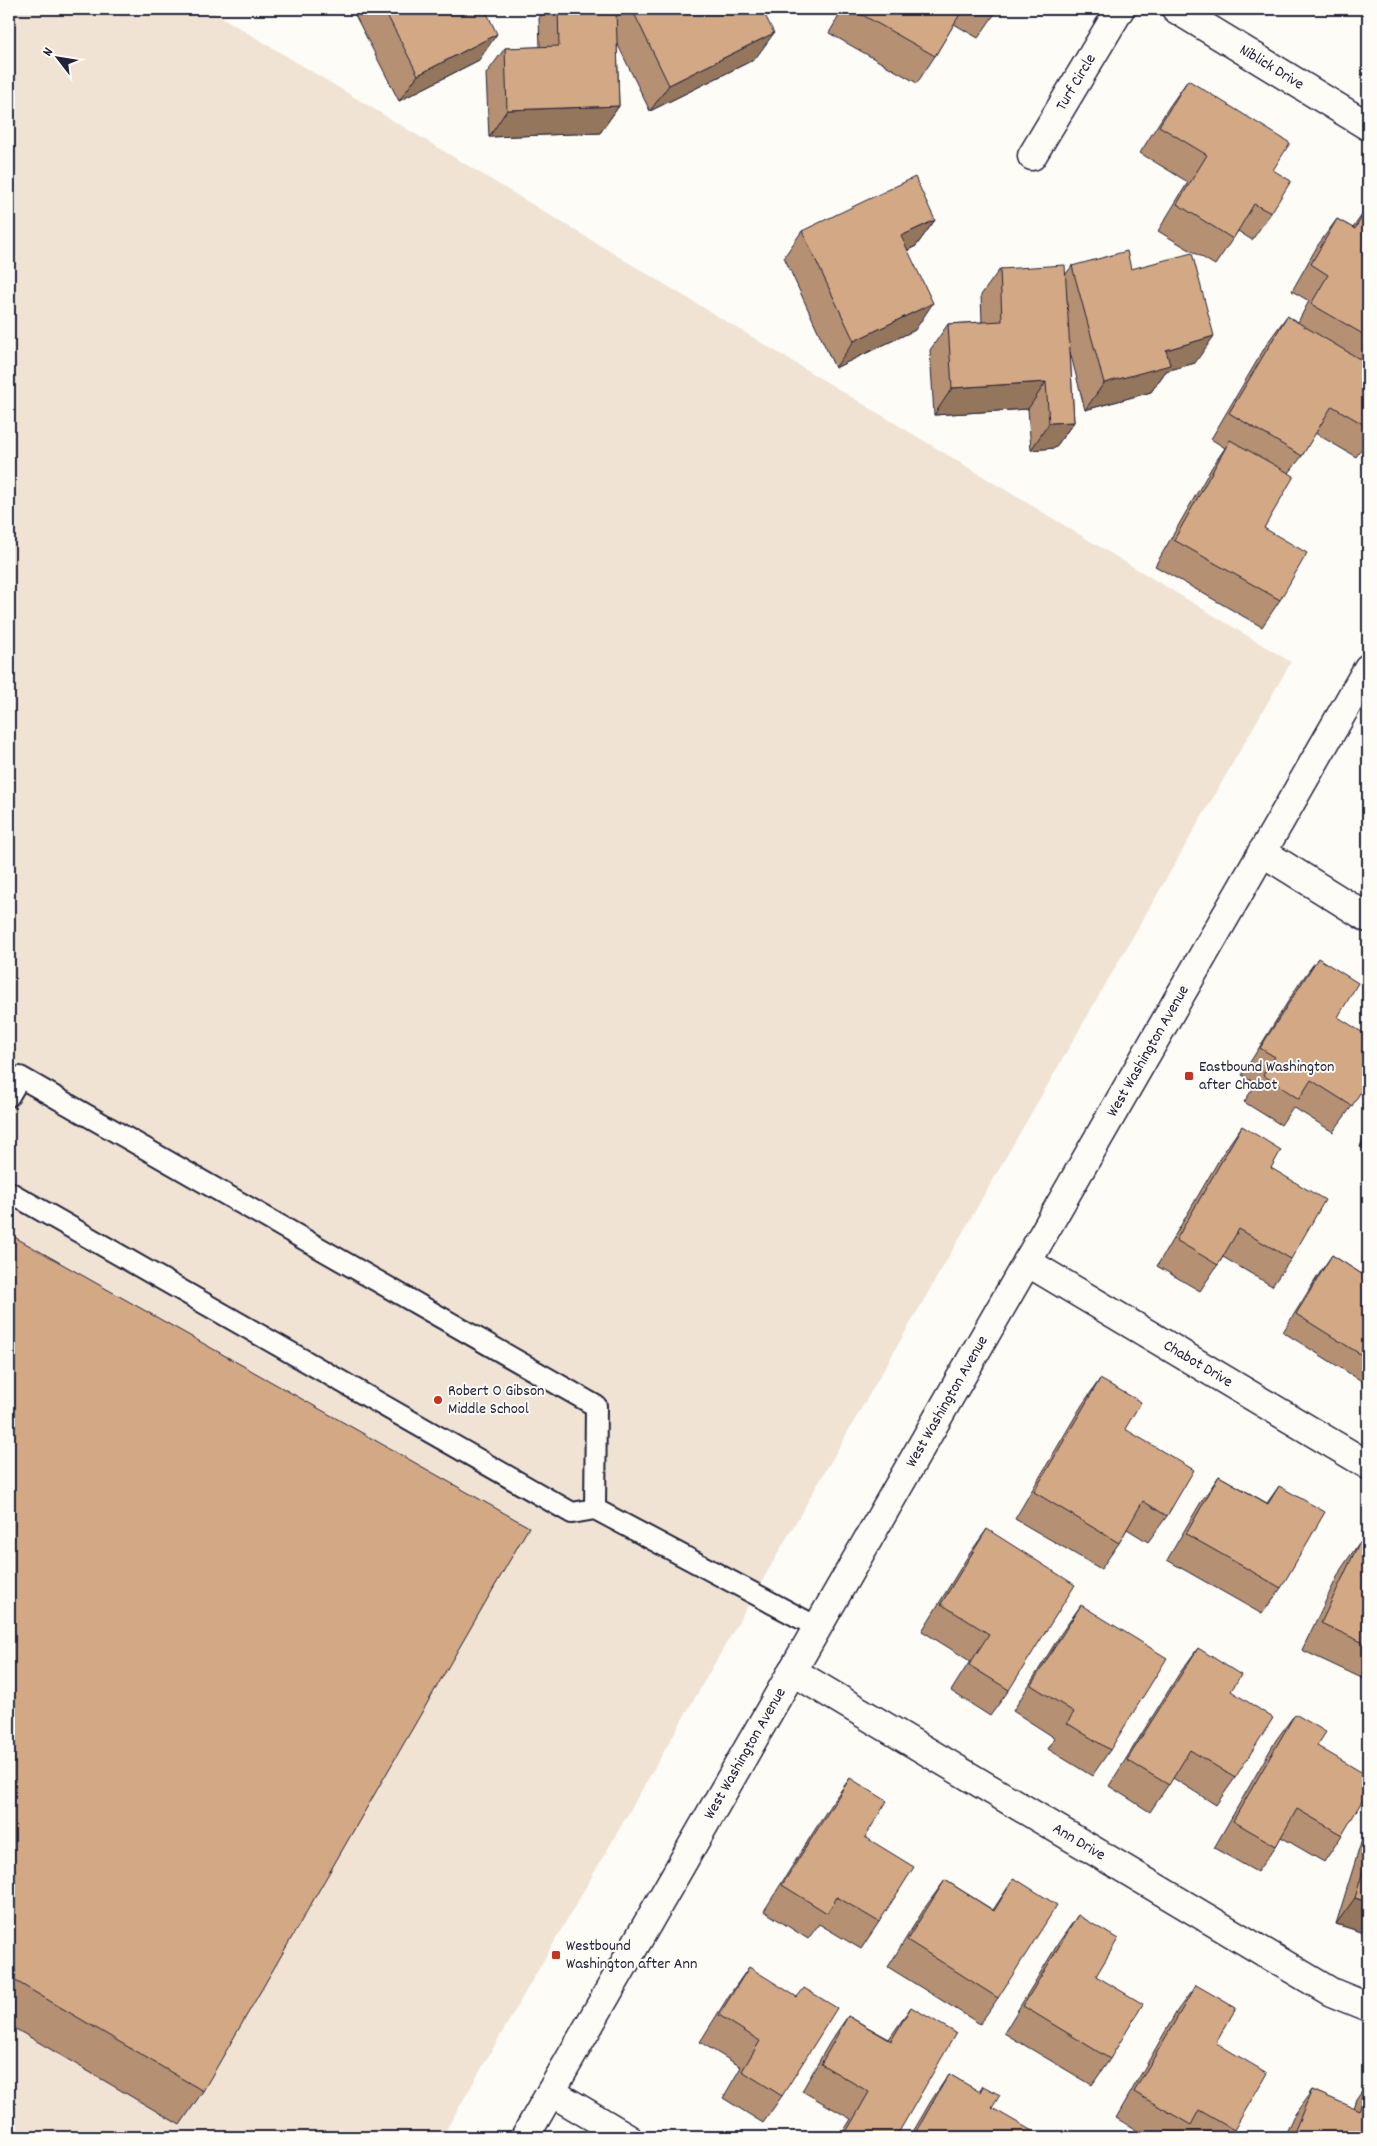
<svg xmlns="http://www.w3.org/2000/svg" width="1377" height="2146" font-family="Dekko,sans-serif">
	<rect width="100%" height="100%" fill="#fdfcf7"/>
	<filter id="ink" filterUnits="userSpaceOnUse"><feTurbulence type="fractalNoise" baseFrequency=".02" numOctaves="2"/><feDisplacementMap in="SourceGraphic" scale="10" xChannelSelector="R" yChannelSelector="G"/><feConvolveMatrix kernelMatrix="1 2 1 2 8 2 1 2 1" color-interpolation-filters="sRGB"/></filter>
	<g filter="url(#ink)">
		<!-- built -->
		<path fill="#f0e3d4" d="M 9,9 L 208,9 L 1291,662 L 442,2137 L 9,2137 Z"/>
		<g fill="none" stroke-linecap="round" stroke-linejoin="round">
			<defs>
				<path id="service" d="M 9,1096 L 20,1077 L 596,1406 L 595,1509
					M 9,1192 L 572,1513 L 595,1509 L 817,1627"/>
				<g id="minor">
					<path id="s1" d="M 1176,9 L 1368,126"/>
					<path id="s2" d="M 1032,156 L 1120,9"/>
					<path d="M 1262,852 L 1368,918"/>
					<path id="s3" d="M 1027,1262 L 1368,1465"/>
					<path id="s4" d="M 792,1671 L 1331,1992 L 1368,2007"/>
					<path d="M 551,2092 L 627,2137"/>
				</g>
				<g id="secondary">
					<path id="s5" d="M 525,2137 L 1368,668"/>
				</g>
			</defs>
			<!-- service casing -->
			<use href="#service" stroke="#22223b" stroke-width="24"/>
			<!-- minor casing -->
			<use href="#minor" stroke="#22223b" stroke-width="31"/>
			<!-- secondary casing -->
			<use href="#secondary" stroke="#22223b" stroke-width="31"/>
			<!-- service -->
			<use href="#service" stroke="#fdfcf7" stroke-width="20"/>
			<!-- minor -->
			<use href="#minor" stroke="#fdfcf7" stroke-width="28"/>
			<!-- secondary -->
			<use href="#secondary" stroke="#fdfcf7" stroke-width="28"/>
		</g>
		<!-- wall -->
		<path fill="#b59072" stroke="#22223b" d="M 352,9 L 485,9 L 479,60 L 399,101 Z
			M 545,9 L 762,9 L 755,59 L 650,111 L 617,43 L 619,106 L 600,133 L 489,137 L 486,74 L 505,48 L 540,47 L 539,18 Z
			M 843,9 L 998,9 L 978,38 L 954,24 L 935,56 L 917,83 L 829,33 Z
			M 1188,80 L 1273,170 L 1271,213 L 1252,240 L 1238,231 L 1215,265 L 1158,231 L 1188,182 L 1140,153 L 1169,107 Z
			M 1368,206 L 1368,439 L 1356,457 L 1315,433 L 1302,456 L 1289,473 L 1264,528 L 1280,600 L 1262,627 L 1155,566 L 1212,467 L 1225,448 L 1211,439 L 1268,342 L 1287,316 L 1298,322 L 1309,301 L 1292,291 L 1318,245 L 1337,219 L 1353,228 Z
			M 935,220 L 916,246 L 908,250 L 915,330 L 835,368 L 784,257 L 802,231 Z
			M 1072,266 L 1131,269 L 1195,363 L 1166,371 L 1151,392 L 1085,410 L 1070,352 L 1074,422 L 1055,448 L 1031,450 L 1028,409 L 934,415 L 930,350 L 948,324 L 982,322 L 981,295 L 1000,269 L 1065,275 Z
			M 1318,958 L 1338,1017 L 1352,1106 L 1333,1132 L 1293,1107 L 1281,1125 L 1244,1102 L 1256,1084 L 1242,1075 L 1299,984 Z
			M 1368,1125 L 1368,1150 L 1360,1147 Z
			M 1242,1126 L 1271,1168 L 1291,1259 L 1272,1286 L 1223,1257 L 1200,1291 L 1157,1266 L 1223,1153 Z
			M 9,1234 L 203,2091 L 180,2125 L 9,2025 Z
			M 1332,1255 L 1368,1278 L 1368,1385 L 1283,1332 L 1319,1274 Z
			M 1100,1379 L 1167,1516 L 1148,1542 L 1127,1529 L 1119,1543 L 1101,1569 L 1015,1519 L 1082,1405 Z
			M 1219,1476 L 1267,1503 L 1279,1486 L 1281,1588 L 1262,1614 L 1167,1560 L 1201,1502 Z
			M 987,1529 L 1009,1690 L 990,1716 L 951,1691 L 970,1661 L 922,1631 L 968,1556 Z
			M 1359,1543 L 1368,1547 L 1368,1681 L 1302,1650 L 1341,1569 Z
			M 1081,1605 L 1110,1750 L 1092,1776 L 1048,1749 L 1055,1738 L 1013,1711 L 1062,1632 Z
			M 1198,1648 L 1231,1691 L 1235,1778 L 1216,1805 L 1173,1778 L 1150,1812 L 1109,1786 L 1179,1674 Z
			M 1295,1714 L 1317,1746 L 1342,1835 L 1324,1862 L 1281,1837 L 1276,1846 L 1257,1872 L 1214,1848 L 1276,1740 Z
			M 850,1778 L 879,1922 L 861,1949 L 819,1924 L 808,1939 L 764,1911 L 831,1804 Z
			M 1368,1820 L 1368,1934 L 1336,1924 Z
			M 1014,1878 L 998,1998 L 980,2024 L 888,1967 L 926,1906 L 945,1880 L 993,1910 Z
			M 1078,1915 L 1096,1976 L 1110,2059 L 1092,2085 L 1004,2033 L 1059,1942 Z
			M 749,1967 L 782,2096 L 763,2123 L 723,2098 L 741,2067 L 700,2042 L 730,1994 Z
			M 1196,1985 L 1216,2043 L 1234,2130 L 1229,2137 L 1148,2137 L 1116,2118 L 1177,2011 Z
			M 911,2007 L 896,2137 L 840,2137 L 851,2119 L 802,2091 L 830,2042 L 848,2016 L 889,2039 Z
			M 949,2074 L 979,2092 L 983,2086 L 992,2108 L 1031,2137 L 910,2137 L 931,2101 Z
			M 1368,2082 L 1368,2137 L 1284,2137 L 1293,2117 L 1312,2090 L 1353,2108 L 1356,2099 Z"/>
		<!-- shaded-wall -->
		<path fill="#94765c" stroke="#22223b" d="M 774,33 L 755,59 L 650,111 L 669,85 Z
			M 497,34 L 479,60 L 399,101 L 418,75 Z
			M 619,106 L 600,133 L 489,137 L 507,110 Z
			M 935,220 L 916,246 L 883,262 L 901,236 Z
			M 933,303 L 915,330 L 835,368 L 854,341 Z
			M 1214,336 L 1195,363 L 1166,371 L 1151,392 L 1085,410 L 1104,383 L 1166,350 Z
			M 1046,382 L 1028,409 L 934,415 L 952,388 Z
			M 1074,422 L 1055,448 L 1031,450 L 1049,423 Z
			M 1368,1135 L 1368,1150 L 1360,1147 Z
			M 1355,1898 L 1368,1902 L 1368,1934 L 1336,1924 Z"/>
		<!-- building -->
		<path fill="#d3a884" stroke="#22223b" d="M 384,9 L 485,9 L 497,34 L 418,75 Z
			M 558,9 L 616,9 L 619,106 L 507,110 L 505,48 L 559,46 Z
			M 632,9 L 762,9 L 774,33 L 669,85 Z
			M 852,9 L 963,9 L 935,56 Z
			M 1188,80 L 1290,143 L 1273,170 L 1291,181 L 1271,213 L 1254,204 L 1233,239 L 1177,204 L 1207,155 L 1159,126 Z
			M 915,177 L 935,220 L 901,236 L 933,303 L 854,341 L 802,231 Z
			M 1368,206 L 1368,337 L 1311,304 L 1328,275 L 1311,264 L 1337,219 L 1355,229 Z
			M 1127,251 L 1131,269 L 1192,253 L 1214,336 L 1166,350 L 1170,365 L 1104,383 L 1072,266 Z
			M 1065,265 L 1074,422 L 1049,423 L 1046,382 L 952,388 L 948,324 L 1002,321 L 1000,269 Z
			M 1287,316 L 1368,364 L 1368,427 L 1332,406 L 1302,456 L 1229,413 Z
			M 1230,440 L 1294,476 L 1264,528 L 1307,553 L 1280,600 L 1174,540 Z
			M 1318,958 L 1358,983 L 1338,1017 L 1368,1036 L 1368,1080 L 1352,1106 L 1311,1080 L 1299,1099 L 1263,1075 L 1275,1057 L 1260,1048 Z
			M 1242,1126 L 1281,1150 L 1271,1168 L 1325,1200 L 1291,1259 L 1239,1229 L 1218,1265 L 1176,1240 Z
			M 9,1234 L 529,1527 L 203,2091 L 9,1977 Z
			M 1332,1255 L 1368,1278 L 1368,1359 L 1296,1314 Z
			M 1100,1379 L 1141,1402 L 1125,1429 L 1194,1470 L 1167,1516 L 1143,1501 L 1119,1543 L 1034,1492 Z
			M 1219,1476 L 1268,1504 L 1279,1486 L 1325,1512 L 1281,1588 L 1186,1534 Z
			M 987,1529 L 1075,1585 L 1009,1690 L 969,1665 L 989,1634 L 941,1604 Z
			M 1359,1543 L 1368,1547 L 1368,1645 L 1321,1623 Z
			M 1081,1605 L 1167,1658 L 1110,1750 L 1067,1723 L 1074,1712 L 1031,1685 Z
			M 1198,1648 L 1241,1675 L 1231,1691 L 1273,1718 L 1235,1778 L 1190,1750 L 1169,1785 L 1127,1760 Z
			M 1295,1714 L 1326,1732 L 1317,1746 L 1368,1776 L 1368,1791 L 1342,1835 L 1297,1809 L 1276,1846 L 1233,1821 Z
			M 850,1778 L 887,1801 L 865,1837 L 914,1867 L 879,1922 L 837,1897 L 827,1913 L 782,1885 Z
			M 1368,1854 L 1368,1902 L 1355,1898 Z
			M 1014,1878 L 1057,1905 L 998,1998 L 907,1940 L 945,1880 L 994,1911 Z
			M 1078,1915 L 1118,1939 L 1096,1976 L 1143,2004 L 1110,2059 L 1023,2006 Z
			M 749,1967 L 797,1997 L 804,1988 L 837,2008 L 782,2096 L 742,2071 L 760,2041 L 719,2015 Z
			M 1196,1985 L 1236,2008 L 1216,2043 L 1267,2073 L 1234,2130 L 1199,2110 L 1191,2125 L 1134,2092 Z
			M 911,2007 L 956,2033 L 896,2137 L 851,2137 L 845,2134 L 869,2092 L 821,2064 L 848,2016 L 891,2041 Z
			M 949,2074 L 980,2092 L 983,2086 L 1000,2095 L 992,2108 L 1034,2132 L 1031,2137 L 913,2137 Z
			M 1368,2089 L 1368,2137 L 1292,2137 L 1312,2090 L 1359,2110 Z"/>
	</g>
	<!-- markers -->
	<g fill="#c8321e" stroke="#fdfcf7" stroke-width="2">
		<rect x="1184" y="1071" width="10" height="10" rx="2.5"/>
		<circle cx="438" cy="1400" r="5"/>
		<rect x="551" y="1950" width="10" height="10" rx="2.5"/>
	</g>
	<g text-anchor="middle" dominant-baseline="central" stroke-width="4" stroke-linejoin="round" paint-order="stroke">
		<!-- street labels -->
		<g font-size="16" fill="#22223b" stroke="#fdfcf7">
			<text stroke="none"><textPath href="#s1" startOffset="112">Niblick Drive</textPath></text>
			<text stroke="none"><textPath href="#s2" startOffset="86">Turf Circle</textPath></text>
			<text stroke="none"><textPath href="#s5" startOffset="1252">West Washington Avenue</textPath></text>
			<text stroke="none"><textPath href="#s3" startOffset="199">Chabot Drive</textPath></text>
			<text stroke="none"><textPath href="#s5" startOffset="848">West Washington Avenue</textPath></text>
			<text stroke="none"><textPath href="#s5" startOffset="442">West Washington Avenue</textPath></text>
			<text stroke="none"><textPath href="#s4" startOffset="334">Ann Drive</textPath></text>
		</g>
		<!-- poi labels -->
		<g font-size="16" fill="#22223b" stroke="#fdfcf7" text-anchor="start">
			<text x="1199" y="1067">Eastbound Washington<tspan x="1199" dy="18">after Chabot</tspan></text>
			<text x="448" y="1391">Robert O Gibson<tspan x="448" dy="18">Middle School</tspan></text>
			<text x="566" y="1946">Westbound<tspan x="566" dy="18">Washington after Ann</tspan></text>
		</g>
	</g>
	<!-- margin -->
	<rect width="1377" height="2146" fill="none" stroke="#fdfcf7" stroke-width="30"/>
	<rect x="15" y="15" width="1347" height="2116" fill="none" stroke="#22223b" stroke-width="2" filter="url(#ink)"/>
	<!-- north arrow -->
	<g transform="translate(58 58) rotate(301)" stroke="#fdfcf7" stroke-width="4" paint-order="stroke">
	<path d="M0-4L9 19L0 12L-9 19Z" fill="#22223b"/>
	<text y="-8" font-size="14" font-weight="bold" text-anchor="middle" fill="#22223b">N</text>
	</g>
</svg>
